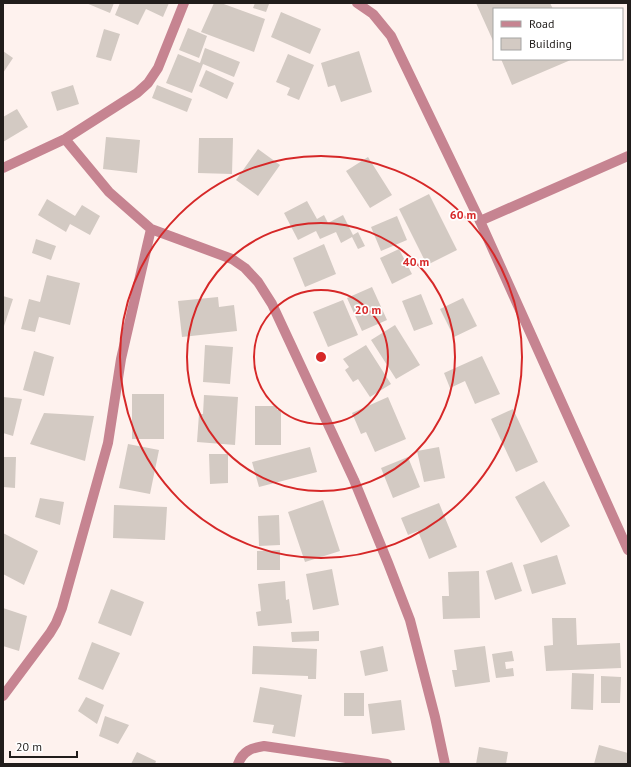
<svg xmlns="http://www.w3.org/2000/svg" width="631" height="767" font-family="'PT Sans',sans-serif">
	<rect width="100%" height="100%" fill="#fef2ee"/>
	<!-- building -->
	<path fill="#d3cac3" d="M 86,3 L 114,3 L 110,13 Z
		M 120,3 L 169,3 L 163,17 L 146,9 L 138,25 L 115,15 Z
		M 214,3 L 221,3 L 265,19 L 254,52 L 201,32 Z
		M 255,3 L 269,4 L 266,12 L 253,8 Z
		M 476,3 L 550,3 L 553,9 L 494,9 L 494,43 Z
		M 281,12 L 321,29 L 310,54 L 271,37 Z
		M 188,28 L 207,36 L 199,58 L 179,50 Z
		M 104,29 L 120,34 L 111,61 L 96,57 Z
		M 205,48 L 240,62 L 234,77 L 203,64 L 192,93 L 166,83 L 178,54 L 200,63 Z
		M 3,51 L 13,58 L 3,73 Z
		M 359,51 L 372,92 L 341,102 L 335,85 L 328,87 L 321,63 Z
		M 288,54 L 314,65 L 299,100 L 287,95 L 290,88 L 276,82 Z
		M 501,59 L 573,59 L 512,85 Z
		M 206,70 L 234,83 L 227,99 L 199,86 Z
		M 73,85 L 79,104 L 57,111 L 51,92 Z
		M 157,85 L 192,99 L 187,112 L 152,98 Z
		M 17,109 L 28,127 L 3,142 L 3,117 Z
		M 106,137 L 140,140 L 137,173 L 103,169 Z
		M 199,138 L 233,138 L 232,174 L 198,173 Z
		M 258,149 L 280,165 L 258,196 L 236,180 Z
		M 368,157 L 392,195 L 370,208 L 346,171 Z
		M 429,194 L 457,250 L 427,265 L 399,209 Z
		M 47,199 L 75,216 L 82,205 L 100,216 L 90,235 L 70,224 L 66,232 L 38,215 Z
		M 307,201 L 317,219 L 324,215 L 328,223 L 343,215 L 353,235 L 358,232 L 365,246 L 358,249 L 352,237 L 341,243 L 336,232 L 320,239 L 316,231 L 298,240 L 284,213 Z
		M 397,216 L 407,240 L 381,251 L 371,227 Z
		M 36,239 L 56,246 L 51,260 L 32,253 Z
		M 324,244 L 336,274 L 305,287 L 293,258 Z
		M 399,249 L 412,274 L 392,284 L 380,258 Z
		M 47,275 L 80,283 L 70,325 L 39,317 L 35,332 L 21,329 L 29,299 L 40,302 Z
		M 372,287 L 387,320 L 362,331 L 347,298 Z
		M 421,294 L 433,324 L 414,331 L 402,301 Z
		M 3,296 L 13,299 L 3,329 Z
		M 218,297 L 219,307 L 234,305 L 237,331 L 182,337 L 178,301 Z
		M 463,298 L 477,326 L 454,337 L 440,309 Z
		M 343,300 L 358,335 L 328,347 L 313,312 Z
		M 395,325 L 420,365 L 396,379 L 371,340 Z
		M 205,345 L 233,347 L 230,384 L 203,382 Z
		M 366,345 L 391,384 L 370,397 L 358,379 L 353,382 L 345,370 L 349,367 L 343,359 Z
		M 34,351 L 54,357 L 44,396 L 23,390 Z
		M 482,356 L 500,394 L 475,404 L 465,381 L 450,388 L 444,373 Z
		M 132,394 L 164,394 L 164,439 L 132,439 Z
		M 204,395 L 238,397 L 235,445 L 197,442 L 199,414 L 203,414 Z
		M 3,397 L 22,399 L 13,436 L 3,433 Z
		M 388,397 L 406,439 L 375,452 L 366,432 L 361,434 L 352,413 Z
		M 255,406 L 277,406 L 277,410 L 281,410 L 281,445 L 255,445 Z
		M 513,409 L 538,462 L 516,472 L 491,419 Z
		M 44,413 L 94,416 L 85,461 L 30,444 Z
		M 128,444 L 159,450 L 150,494 L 119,488 Z
		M 310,447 L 317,472 L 259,487 L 252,462 Z
		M 439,447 L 445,478 L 424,482 L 417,451 Z
		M 209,454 L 228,454 L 228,483 L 210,484 Z
		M 3,457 L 16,457 L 15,488 L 3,487 Z
		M 408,457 L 420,487 L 393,498 L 381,468 Z
		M 544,481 L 570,526 L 541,543 L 515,497 Z
		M 40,498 L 64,502 L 60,525 L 35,517 Z
		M 323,500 L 340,551 L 305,562 L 288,512 Z
		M 439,503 L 457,547 L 429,559 L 418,531 L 408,535 L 401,518 Z
		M 114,505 L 167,507 L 165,540 L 113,538 Z
		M 279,515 L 280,545 L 259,546 L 258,516 Z
		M 3,533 L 38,551 L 24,585 L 3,574 Z
		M 280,550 L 280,570 L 257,570 L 257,551 Z
		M 557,555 L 566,584 L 532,594 L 523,565 Z
		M 512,562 L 522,591 L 495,600 L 486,571 Z
		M 332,569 L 339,605 L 313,610 L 306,574 Z
		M 479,571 L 480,618 L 443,619 L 442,596 L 449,596 L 448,572 Z
		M 285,581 L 286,600 L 289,599 L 292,623 L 258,626 L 256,612 L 261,611 L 258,584 Z
		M 111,589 L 144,602 L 131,636 L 98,623 Z
		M 3,608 L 27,616 L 19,651 L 3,646 Z
		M 552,618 L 576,618 L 577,645 L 620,643 L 621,668 L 546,671 L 544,646 L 553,645 Z
		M 319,631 L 319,641 L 292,642 L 291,632 Z
		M 92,642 L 120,653 L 103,690 L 78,679 Z
		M 253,646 L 317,649 L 316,679 L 308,679 L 308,676 L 252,674 Z
		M 383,646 L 388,671 L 365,676 L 360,651 Z
		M 485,646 L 490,682 L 455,687 L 452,670 L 457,670 L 454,650 Z
		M 512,651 L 514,661 L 505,662 L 506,669 L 513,668 L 514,676 L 496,678 L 492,654 Z
		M 572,673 L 594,674 L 593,710 L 571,709 Z
		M 601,676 L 621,677 L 620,703 L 601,703 Z
		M 260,687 L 302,695 L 295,737 L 272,733 L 274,725 L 253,722 Z
		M 344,693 L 364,693 L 364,716 L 344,716 Z
		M 86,697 L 104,705 L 97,724 L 78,711 Z
		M 401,700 L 405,730 L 372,734 L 368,704 Z
		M 105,716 L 129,725 L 118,744 L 99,736 Z
		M 599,745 L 628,753 L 628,764 L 594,764 Z
		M 479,747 L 508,752 L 506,764 L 476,764 Z
		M 137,752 L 156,761 L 155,764 L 131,764 Z"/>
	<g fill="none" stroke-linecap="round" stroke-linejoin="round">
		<!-- service -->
		<path stroke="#c68491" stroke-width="10" d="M 480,221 L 628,156"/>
		<!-- minor -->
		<path stroke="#c68491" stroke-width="10" d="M 65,139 L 109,192 L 151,229 L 232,259 L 245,268 L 258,282 L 272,304 L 354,480 L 388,563 L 410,620 L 435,717 L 445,764
			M 3,168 L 65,139 L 137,93 L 148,83 L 158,68 L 184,3
			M 3,696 L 50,633 L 56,623 L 62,608 L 108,443 L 121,359 L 151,229
			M 238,764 C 243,751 251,748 264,746 L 387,764"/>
		<!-- tertiary -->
		<path stroke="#c68491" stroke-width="10" d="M 357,3 L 373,14 L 391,36 L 480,221 L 628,550"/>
	</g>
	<!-- distance rings -->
	<g fill="none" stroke="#d62828" stroke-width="2">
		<circle cx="321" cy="357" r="67"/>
		<circle cx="321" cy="357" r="134"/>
		<circle cx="321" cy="357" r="201"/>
	</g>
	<circle cx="321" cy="357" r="6" fill="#d62828" stroke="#fff" stroke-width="2"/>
	<g font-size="12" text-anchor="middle" font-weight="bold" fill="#d62828" stroke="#fff" stroke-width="3.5" stroke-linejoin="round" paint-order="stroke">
		<text x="463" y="219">60 m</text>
		<text x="416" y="266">40 m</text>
		<text x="368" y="314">20 m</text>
	</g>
	<!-- border -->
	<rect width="631" height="767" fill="none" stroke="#211d1b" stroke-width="8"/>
	<!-- legend -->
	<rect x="493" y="8" width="130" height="52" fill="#ffffff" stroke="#a6a5a4"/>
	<rect x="501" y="21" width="20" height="6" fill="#c68491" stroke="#a6a5a4"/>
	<text x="529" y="28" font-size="12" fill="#211d1b">Road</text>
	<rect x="501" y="38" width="20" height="12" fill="#d3cac3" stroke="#a6a5a4"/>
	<text x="529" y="48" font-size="12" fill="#211d1b">Building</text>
	<!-- scale -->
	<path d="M10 751v6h67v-6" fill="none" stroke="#211d1b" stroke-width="2"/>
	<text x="16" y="751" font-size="12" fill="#211d1b" stroke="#ffffff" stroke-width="3" paint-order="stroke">20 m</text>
</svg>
